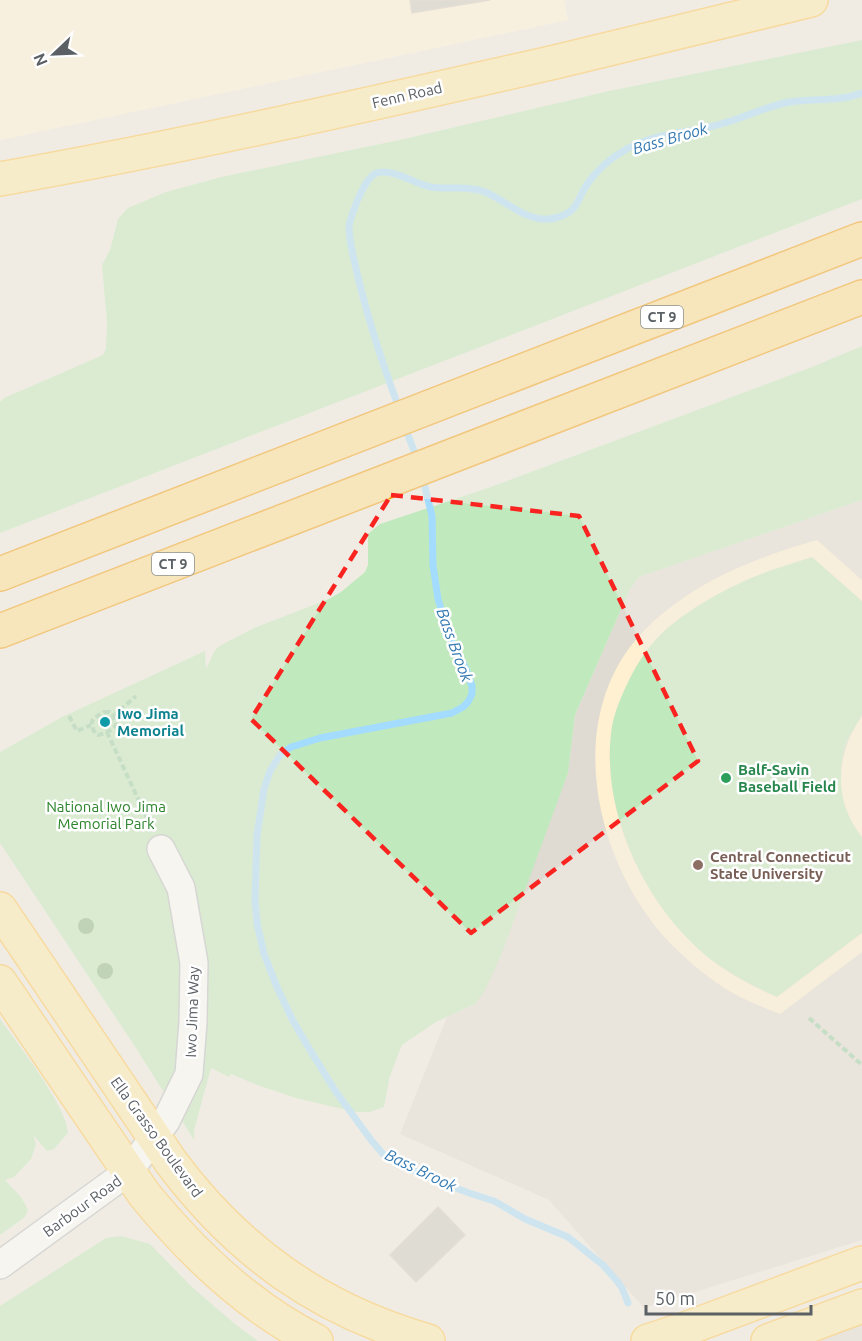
<svg xmlns="http://www.w3.org/2000/svg" width="862" height="1341" font-family="Ubuntu,sans-serif">
	<rect width="100%" height="100%" fill="#f0ece3"/>
	<!-- commercial -->
	<path fill="#fff4d9" d="M 0,0 L 564,0 L 568,20 L 0,140 Z"/>
	<!-- education -->
	<path fill="#dfdbd2" d="M 862,500 L 862,1240 L 644,1308 L 549,1200 L 400,1134 L 447,1017 L 475,1004 L 568,773 L 575,715 L 630,589 L 639,577 Z
		M 862,1319 L 862,1341 L 807,1341 Z"/>
	<!-- green -->
	<path fill="#c0e9bd" d="M 862,40 L 862,199 L 0,533 L 0,402 L 4,398 L 103,355 L 106,348 L 107,323 L 102,265 L 110,250 L 118,219 L 128,208 L 166,192 L 221,177 L 404,139 L 609,91 Z
		M 862,346 L 862,500 L 639,577 L 630,589 L 575,715 L 568,773 L 500,958 L 484,992 L 475,1004 L 436,1022 L 402,1045 L 390,1076 L 384,1107 L 370,1112 L 355,1112 L 296,1098 L 257,1085 L 231,1074 L 229,1077 L 211,1068 L 194,1130 L 194,1140 L 134,1045 L 0,843 L 0,752 L 62,717 L 205,651 L 206,669 L 215,650 L 221,645 L 254,628 L 329,599 L 341,592 L 365,572 L 368,565 L 368,534 L 380,524 L 488,488 L 812,367 Z
		M 812,557 L 862,601 C 862,638 862,676 862,712 C 861,721 851,732 847,741 C 835,772 841,811 862,837 L 862,933 L 777,997 C 745,982 715,966 689,941 C 637,888 600,801 612,726 C 615,710 622,694 629,680 C 637,664 647,647 660,635 C 687,609 733,584 769,571 C 783,566 798,562 812,557 Z
		M 0,1019 C 17,1043 67,1106 68,1133 L 54,1149 L 47,1151 L 33,1135 L 36,1144 L 31,1159 L 14,1177 L 5,1180 L 21,1197 L 28,1210 L 25,1217 L 0,1235 Z
		M 121,1236 L 150,1244 L 192,1287 L 235,1324 L 258,1341 L 0,1341 L 0,1306 L 106,1238 Z"/>
	<!-- sand -->
	<path fill="#fef0d0" d="M 817,540 L 862,580 L 862,601 L 812,557 C 797,562 783,566 769,571 C 733,584 687,609 660,635 C 647,648 637,664 629,680 C 622,695 615,710 612,726 C 600,802 637,888 690,941 C 714,966 745,983 777,997 L 862,933 L 862,952 L 780,1014 C 767,1009 754,1004 742,998 C 716,985 691,964 670,943 C 596,866 562,722 639,636 C 685,585 753,558 817,540 Z
		M 862,716 L 862,837 C 832,800 836,753 862,716 Z"/>
	<g fill="none" stroke-linecap="round" stroke-linejoin="round">
		<!-- stream -->
		<path stroke="#a4dcff" stroke-width="7" d="M 400,411 C 379,355 361,299 350,240 C 350,236 349,231 349,227 C 351,214 362,186 371,177 C 374,173 378,172 383,172 C 400,172 414,184 431,187 C 449,190 466,185 485,192 C 507,201 529,225 555,218 C 580,212 576,199 588,183 C 597,170 611,158 625,150 C 653,133 689,133 721,124 C 744,118 766,106 790,102 C 815,98 838,102 862,93
			M 405,427 L 417,459
			M 422,475 L 432,516 L 433,565 L 438,599 L 450,638 L 466,669 L 472,686 L 472,694 L 468,702 L 463,707 L 452,713 L 320,738 L 291,747 L 280,755 L 270,771 L 264,789 L 257,835 L 255,900 L 257,923 L 264,954 L 277,987 L 292,1019 L 307,1045 L 336,1092 L 371,1140 L 383,1154 L 401,1165 L 433,1179 L 469,1193 L 494,1201 L 525,1219 L 568,1237 L 603,1265 L 617,1281 L 622,1288 L 628,1303"/>
	</g>
	<!-- building -->
	<path fill="#cbc7c0" stroke="#d5cdc1" stroke-width="1.5" d="M 410,0 L 490,0 L 412,13 Z
		M 438,1207 L 465,1235 L 416,1282 L 390,1255 Z"/>
	<g fill="none" stroke-linecap="round" stroke-linejoin="round">
		<defs>
			<path id="minor" d="M 0,1265 L 129,1171 L 166,1121 L 189,1074 L 193,1022 L 194,963 L 181,888 L 161,849"/>
			<path id="major" d="M 0,179 C 186,146 371,104 555,62 C 640,42 725,20 811,0
				M 0,909 L 171,1162 C 238,1252 320,1310 428,1341
				M 0,982 L 144,1194 C 192,1253 248,1307 316,1341
				M 648,1341 L 688,1328 L 862,1263
				M 768,1341 L 862,1306"/>
			<path id="highway" d="M 0,574 L 862,239
				M 0,631 L 862,297"/>
		</defs>
		<!-- minor casing -->
		<use href="#minor" stroke="#b6babf" stroke-width="30"/>
		<!-- major casing -->
		<use href="#major" stroke="#ffc34d" stroke-width="36"/>
		<!-- highway casing -->
		<use href="#highway" stroke="#f39900" stroke-width="36"/>
		<!-- path -->
		<path stroke="#95cca2" stroke-width="4" stroke-dasharray="6 3" stroke-linecap="butt" d="M 104,712 L 109,712 L 112,714 L 116,725 C 112,730 105,734 98,735 L 95,733 C 88,720 92,719 104,712 Z
			M 69,716 L 77,731 L 91,725
			M 113,716 L 136,696
			M 107,732 L 152,829
			M 809,1018 L 862,1065"/>
		<!-- minor -->
		<use href="#minor" stroke="#fff" stroke-width="27"/>
		<!-- major -->
		<use href="#major" stroke="#ffeca9" stroke-width="33"/>
		<!-- highway -->
		<use href="#highway" stroke="#ffdb8b" stroke-width="33"/>
	</g>
	<!-- trees -->
	<g fill="#85b37e">
		<circle cx="86" cy="926" r="8"/>
		<circle cx="105" cy="971" r="8"/>
	</g>
	<!-- marked area -->
	<path d="M0 0H862V1341H0ZM 391,495 L 579,516 L 698,761 L 471,933 L 251,719 Z" fill="#f0ece3" fill-opacity=".55" fill-rule="evenodd"/>
	<path fill="none" stroke="#f9241f" stroke-width="4.5" stroke-dasharray="12 8" stroke-linejoin="round" d="M 391,495 L 579,516 L 698,761 L 471,933 L 251,719 Z"/>
	<!-- markers -->
	<circle fill="#0f9aa8" stroke="#fff" stroke-width="2" cx="105" cy="722" r="6"/>
	<circle fill="#2e9e5b" stroke="#fff" stroke-width="2" cx="726" cy="778" r="6"/>
	<circle fill="#8d6e63" stroke="#fff" stroke-width="2" cx="698" cy="865" r="6"/>
	<g text-anchor="middle" dominant-baseline="central" stroke-width="5" stroke-linejoin="round" paint-order="stroke">
		<!-- shield labels -->
		<g fill="#fff" stroke="#8c9093" stroke-width="1.5">
			<rect x="641" y="306" width="42" height="22" rx="4.5"/>
			<rect x="152" y="553" width="42" height="22" rx="4.5"/>
		</g>
		<g font-size="14" font-weight="bold" fill="#5b6065">
			<text x="662" y="317">CT 9</text>
			<text x="173" y="564">CT 9</text>
		</g>
		<!-- street labels -->
		<g font-size="15" fill="#5b6065" stroke="#fff">
			<text transform="translate(407 95) rotate(-13)">Fenn Road</text>
			<text transform="translate(192 1012) rotate(-88)">Iwo Jima Way</text>
			<text transform="translate(157 1137) rotate(54)">Ella Grasso Boulevard</text>
			<text transform="translate(82 1206) rotate(-36)">Barbour Road</text>
		</g>
		<!-- culture labels -->
		<g font-size="15" font-weight="bold" fill="#0d838f" stroke="#fff" text-anchor="start">
			<text x="117" y="713">Iwo Jima<tspan x="117" dy="17">Memorial</tspan></text>
		</g>
		<!-- leisure labels -->
		<g font-size="15" font-weight="bold" fill="#27864d" stroke="#fff" text-anchor="start">
			<text x="738" y="769">Balf-Savin<tspan x="738" dy="17">Baseball Field</tspan></text>
		</g>
		<!-- park labels -->
		<g font-size="15" fill="#2d842c" stroke="#fff">
			<text x="106" y="806">National Iwo Jima<tspan x="106" dy="17">Memorial Park</tspan></text>
		</g>
		<!-- education labels -->
		<g font-size="15" font-weight="bold" fill="#785e54" stroke="#fff" text-anchor="start">
			<text x="710" y="856">Central Connecticut<tspan x="710" dy="17">State University</tspan></text>
		</g>
		<!-- water labels -->
		<g font-size="16" font-style="italic" fill="#3479b2" stroke="#fff">
			<text transform="translate(670 138) rotate(-16)">Bass Brook</text>
			<text transform="translate(455 645) rotate(70)">Bass Brook</text>
			<text transform="translate(421 1170) rotate(26)">Bass Brook</text>
		</g>
	</g>
	<!-- north arrow -->
	<g transform="translate(54 54) rotate(247)" stroke="#ffffff" stroke-width="4.5" paint-order="stroke">
	<path d="M0-4.5L10 22L0 15L-10 22Z" fill="#5b6065"/>
	<text y="-9" font-size="16" font-weight="bold" text-anchor="middle" fill="#5b6065">N</text>
	</g>
	<!-- scale -->
	<path d="M646 1305v9h165v-9" fill="none" stroke="#5b6065" stroke-width="3"/>
	<text x="655" y="1305" font-size="18" fill="#5b6065" stroke="#ffffff" stroke-width="4.5" paint-order="stroke">50 m</text>
</svg>
